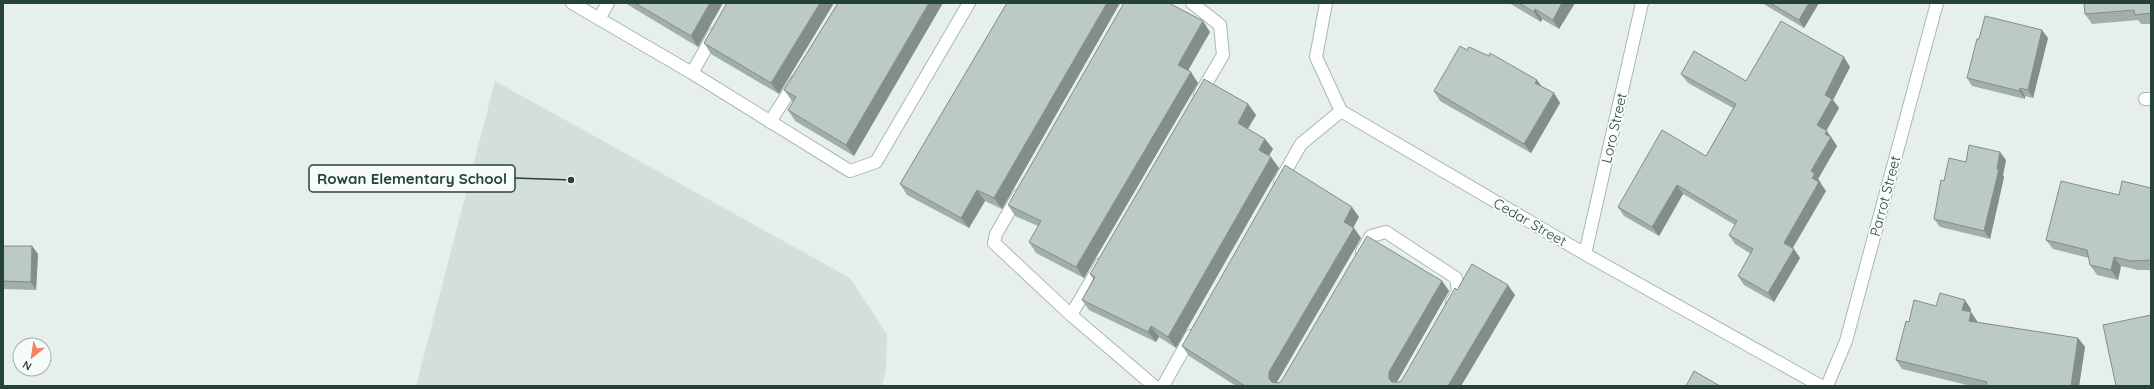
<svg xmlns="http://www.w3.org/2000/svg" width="2154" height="389" font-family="Quicksand,sans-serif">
	<rect width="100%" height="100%" fill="#e6efeb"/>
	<!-- built -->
	<path fill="#d4dfda" d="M 495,81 L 850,278 L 887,334 L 886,368 L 882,386 L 416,386 Z"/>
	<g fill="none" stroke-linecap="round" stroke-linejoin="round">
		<defs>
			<path id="lane" d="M 572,3 L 692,73 L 850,171 L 876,162 L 969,3
				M 1192,3 L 1220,25 L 1223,55 L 1200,94
				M 599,19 L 608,3
				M 692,73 L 714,34
				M 770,122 L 796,81
				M 1280,181 L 1301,144 L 1341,111
				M 1018,196 L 996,234 L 994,243 L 1071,315 L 1154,386
				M 1362,252 L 1371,236 L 1386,232 L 1456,278 L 1458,291 L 1452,302
				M 1071,315 L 1101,264
				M 1163,386 L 1191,336"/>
			<path id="street" d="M 1326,3 L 1316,57 L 1341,111 L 1585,254 L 1821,386
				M 2145,99 L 2151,99
				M 1585,254 L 1642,3
				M 1827,386 L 1846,341 L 1937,3"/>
		</defs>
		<!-- lane casing -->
		<use href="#lane" stroke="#a8b8b2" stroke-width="14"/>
		<!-- street casing -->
		<use href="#street" stroke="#a8b8b2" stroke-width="14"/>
		<!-- lane -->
		<use href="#lane" stroke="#fff" stroke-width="12"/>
		<!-- street -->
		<use href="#street" stroke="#fff" stroke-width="12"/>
	</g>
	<!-- wall -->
	<path fill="#a1aea9" d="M 625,3 L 723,3 L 698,47 Z
		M 727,3 L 779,94 L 711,54 L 704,43 Z
		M 838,3 L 854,156 L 795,121 L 788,110 L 793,102 L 792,101 L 784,90 Z
		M 1007,3 L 1120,3 L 1002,209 L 985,201 L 969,228 L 907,195 L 900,184 Z
		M 1509,3 L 1575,3 L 1559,29 L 1542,19 L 1541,22 Z
		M 1762,3 L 1819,3 L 1804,28 Z
		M 2151,3 L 2151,24 L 2141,24 L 2138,20 L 2092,24 L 2085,14 Z
		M 1210,32 L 1188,71 L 1198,83 L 1084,278 L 1036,253 L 1029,242 L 1038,226 L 1015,216 L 1008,205 Z
		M 2048,38 L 2033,98 L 2025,96 L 2025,99 L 1972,86 L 1967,78 Z
		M 1467,50 L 1537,80 L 1542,87 L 1554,93 L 1560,103 L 1531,153 L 1440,101 L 1434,91 Z
		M 1850,67 L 1833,100 L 1839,108 L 1826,130 L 1837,146 L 1818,179 L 1821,183 L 1821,184 L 1826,191 L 1793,248 L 1800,258 L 1774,302 L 1744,285 L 1738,276 L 1751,254 L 1735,244 L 1729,235 L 1735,225 L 1683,194 L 1659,236 L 1624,216 L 1618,207 L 1706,156 L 1733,108 L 1688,83 L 1681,74 L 1746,81 Z
		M 1248,104 L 1256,115 L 1248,129 L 1265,139 L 1273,149 L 1269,156 L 1279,168 L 1176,348 L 1159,337 L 1156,342 L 1089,310 L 1082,300 L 1093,279 L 1090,274 Z
		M 2006,160 L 2003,175 L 2004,177 L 1990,239 L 1940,227 L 1934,219 L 1944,181 L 1966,162 Z
		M 2151,188 L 2151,270 L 2138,270 L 2121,266 L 2118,280 L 2097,275 L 2090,265 L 2089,258 L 2053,249 L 2046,240 L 2119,195 Z
		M 1359,217 L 1353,227 L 1361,238 L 1277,382 L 1279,383 L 1442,281 L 1449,291 L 1396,382 L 1399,382 L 1402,380 L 1457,290 L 1515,295 L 1461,386 L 1236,386 L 1189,356 L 1182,346 Z
		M 3,246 L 32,246 L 38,254 L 36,290 L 3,289 Z
		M 1936,306 L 1971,309 L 1970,312 L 1977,321 L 1977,322 L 2078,338 L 2085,347 L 2079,386 L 1971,386 L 1902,369 L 1896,360 Z"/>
	<!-- shaded-wall -->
	<path fill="#838d89" d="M 710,3 L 723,3 L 698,47 L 691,36 Z
		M 820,3 L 834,3 L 779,94 L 771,83 Z
		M 929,3 L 943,3 L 854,156 L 846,145 Z
		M 1107,3 L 1120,3 L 1002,209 L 994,198 Z
		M 1562,3 L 1575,3 L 1559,29 L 1553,20 Z
		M 1809,3 L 1819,3 L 1804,28 L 1799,20 Z
		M 1535,9 L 1542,19 L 1541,22 L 1534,12 Z
		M 1203,21 L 1210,32 L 1185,75 L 1178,65 Z
		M 2042,30 L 2048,38 L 2033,98 L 2028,90 Z
		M 1844,57 L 1850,67 L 1833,100 L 1839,108 L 1824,135 L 1817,125 L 1825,95 Z
		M 1191,72 L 1198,83 L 1084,278 L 1076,267 Z
		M 1537,80 L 1544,90 L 1535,83 Z
		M 2020,88 L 2025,96 L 2025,99 L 2019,91 Z
		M 1554,93 L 1560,103 L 1531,153 L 1524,144 Z
		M 1248,104 L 1256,115 L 1245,133 L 1238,123 Z
		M 1827,131 L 1837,146 L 1818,179 L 1821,183 L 1821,184 L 1826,191 L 1790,252 L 1784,243 L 1812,178 L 1811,171 Z
		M 1265,139 L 1273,149 L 1266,160 L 1259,150 Z
		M 2000,152 L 2006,160 L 2003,175 L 2004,177 L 1990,239 L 1984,231 Z
		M 1271,157 L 1279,168 L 1176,348 L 1168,337 Z
		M 1677,185 L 1683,194 L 1659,236 L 1652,227 Z
		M 977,190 L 985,201 L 969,228 L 961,218 Z
		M 1352,207 L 1359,217 L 1351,232 L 1344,222 Z
		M 1354,228 L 1361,238 L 1277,382 L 1276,386 L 1269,379 L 1269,372 Z
		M 32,246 L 38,254 L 36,290 L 31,282 Z
		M 1794,249 L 1800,258 L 1774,302 L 1768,293 Z
		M 2114,257 L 2121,266 L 2118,280 L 2111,270 Z
		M 1442,281 L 1449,291 L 1397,382 L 1396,386 L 1389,379 L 1389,372 Z
		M 1508,285 L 1515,295 L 1461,386 L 1448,386 Z
		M 1965,300 L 1971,309 L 1969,319 L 1962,310 Z
		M 1971,312 L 1977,321 L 1975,330 L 1969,321 Z
		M 1151,326 L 1159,337 L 1156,342 L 1148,332 Z
		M 2078,338 L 2085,347 L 2079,386 L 2071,386 Z"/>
	<!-- building -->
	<path fill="#bbcac4" stroke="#838d89" d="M 635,3 L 710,3 L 691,36 Z
		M 727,3 L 820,3 L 771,83 L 704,43 Z
		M 838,3 L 929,3 L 846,145 L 788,110 L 796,97 L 784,90 Z
		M 1007,3 L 1107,3 L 994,198 L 977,190 L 961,218 L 900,184 Z
		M 1124,3 L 1169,3 L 1203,21 L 1178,65 L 1191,72 L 1076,267 L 1029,242 L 1041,221 L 1008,205 Z
		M 1519,3 L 1562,3 L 1553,20 L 1535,9 L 1534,12 Z
		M 1770,3 L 1809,3 L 1799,20 Z
		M 2084,3 L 2151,3 L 2151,13 L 2135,15 L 2134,10 L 2085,14 Z
		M 1985,16 L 2042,30 L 2028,90 L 2020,88 L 2019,91 L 1967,78 L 1977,39 L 1979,39 Z
		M 1781,21 L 1844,57 L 1825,95 L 1832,99 L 1817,125 L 1827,131 L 1825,134 L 1831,137 L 1811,171 L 1815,174 L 1812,178 L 1819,182 L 1784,243 L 1794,249 L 1768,293 L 1738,276 L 1753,249 L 1729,235 L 1737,221 L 1677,185 L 1652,227 L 1618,207 L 1662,130 L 1706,156 L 1736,104 L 1681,74 L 1694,51 L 1746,81 Z
		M 1460,46 L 1467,50 L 1469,47 L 1489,56 L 1490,53 L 1537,80 L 1535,83 L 1554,93 L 1524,144 L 1434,91 Z
		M 1204,79 L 1248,104 L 1238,123 L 1265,139 L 1259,150 L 1271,157 L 1168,337 L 1151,326 L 1148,332 L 1082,300 L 1095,277 L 1090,274 Z
		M 1969,145 L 2000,152 L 1997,169 L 1999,169 L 1984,231 L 1934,219 L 1941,180 L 1944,181 L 1949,158 L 1966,162 Z
		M 1285,165 L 1352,207 L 1344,222 L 1354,228 L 1269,372 L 1269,379 L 1272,382 L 1279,383 L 1282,380 L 1367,236 L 1442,281 L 1389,372 L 1389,379 L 1392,382 L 1399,382 L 1402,380 L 1455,288 L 1457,290 L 1472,264 L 1508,285 L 1448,386 L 1245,386 L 1182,346 Z
		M 2061,181 L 2119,195 L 2122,181 L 2151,188 L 2151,260 L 2131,261 L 2114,257 L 2111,270 L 2090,265 L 2087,250 L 2046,240 Z
		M 3,246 L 32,246 L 31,282 L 3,281 Z
		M 1940,293 L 1965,300 L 1962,310 L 1971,312 L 1969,321 L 2078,338 L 2071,386 L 1986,386 L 1987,382 L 1896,360 L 1906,321 L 1909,322 L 1914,300 L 1936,306 Z
		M 2151,315 L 2151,386 L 2116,386 L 2103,325 Z
		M 1694,371 L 1720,386 L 1686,386 Z"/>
	<g text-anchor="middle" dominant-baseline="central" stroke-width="4" stroke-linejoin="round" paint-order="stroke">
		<!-- street labels -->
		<g font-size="14" fill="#24423a" stroke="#f7fbf9">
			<text transform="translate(1614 128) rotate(-77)">Loro Street</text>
			<text transform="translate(1885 196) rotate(-75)">Parrot Street</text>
			<text transform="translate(1530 222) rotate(30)">Cedar Street</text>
		</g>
	</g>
	<!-- callouts -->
	<path fill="none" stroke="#24423a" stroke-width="1.5" d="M571 180L515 178"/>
	<circle fill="#24423a" stroke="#f7fbf9" stroke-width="1.5" cx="571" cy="180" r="4"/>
	<rect fill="#f7fbf9" stroke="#24423a" stroke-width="1.5" x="309" y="165" width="206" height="27" rx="4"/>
	<g font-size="15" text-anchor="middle" font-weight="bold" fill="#24423a">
		<text x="412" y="184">Rowan Elementary School</text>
	</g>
	<!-- border -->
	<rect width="2154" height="389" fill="none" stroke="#24423a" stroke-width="8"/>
	<!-- north arrow -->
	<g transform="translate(32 357) rotate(210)"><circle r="19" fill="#f7fbf9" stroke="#a3b1ad"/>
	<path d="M0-3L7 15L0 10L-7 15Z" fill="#f4845f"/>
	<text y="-6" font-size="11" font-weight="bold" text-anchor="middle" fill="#24423a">N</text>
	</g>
</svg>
